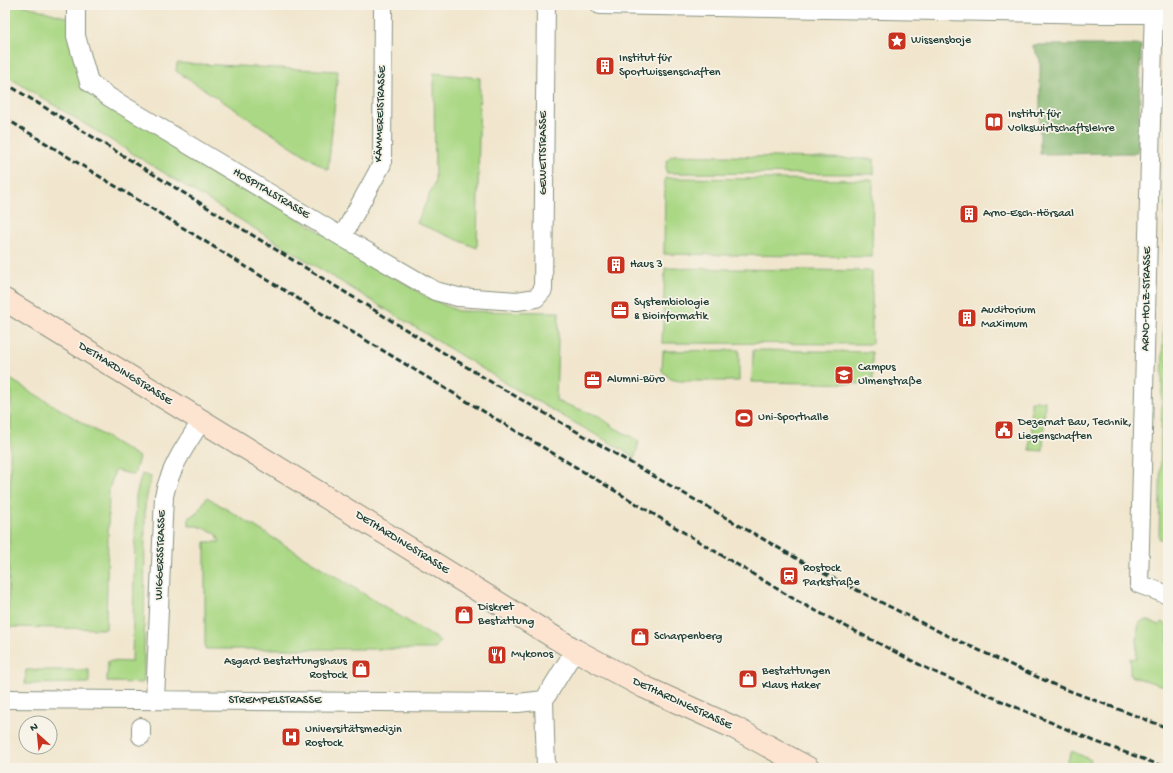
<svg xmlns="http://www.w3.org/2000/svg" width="1173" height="773" font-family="'Gochi Hand',sans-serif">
	<rect width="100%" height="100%" fill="#f7f3e8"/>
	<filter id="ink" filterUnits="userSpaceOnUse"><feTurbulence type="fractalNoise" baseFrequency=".025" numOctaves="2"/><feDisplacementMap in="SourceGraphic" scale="8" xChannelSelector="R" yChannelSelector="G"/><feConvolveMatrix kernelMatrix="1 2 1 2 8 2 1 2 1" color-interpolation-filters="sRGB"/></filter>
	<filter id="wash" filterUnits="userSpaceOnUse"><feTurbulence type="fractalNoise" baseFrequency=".012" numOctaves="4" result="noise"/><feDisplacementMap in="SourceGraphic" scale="16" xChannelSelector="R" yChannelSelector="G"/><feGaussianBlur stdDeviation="0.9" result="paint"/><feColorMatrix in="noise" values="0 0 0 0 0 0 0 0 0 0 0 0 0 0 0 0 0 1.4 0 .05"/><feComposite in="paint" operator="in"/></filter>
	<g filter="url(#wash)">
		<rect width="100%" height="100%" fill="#f1e6cd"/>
		<!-- green -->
		<path fill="#abd885" stroke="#658a5c" d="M 5,5 L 23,5 L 72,19 L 106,100 L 427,297 L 458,311 L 559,312 L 556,401 L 599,416 L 615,428 L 639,441 L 635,457 L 517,390 L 5,75 Z
			M 177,63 L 338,71 L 328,170 L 176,71 Z
			M 434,73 L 480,78 L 477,248 L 417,223 L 435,182 Z
			M 1168,89 L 1168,507 L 1167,540 L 1159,539 Z
			M 674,155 L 874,159 L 874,174 L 666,173 C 666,165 665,158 674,155 Z
			M 665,178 L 873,180 L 872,257 L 664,254 Z
			M 665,268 L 872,271 L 872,344 L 662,343 Z
			M 739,350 L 739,381 L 679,381 L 671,379 L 662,371 L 663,351 Z
			M 753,350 L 872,352 L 873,384 L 752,382 Z
			M 5,376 L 139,457 L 134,475 L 115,470 L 109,490 L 106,629 L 8,627 L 11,398 L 11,391 L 5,391 Z
			M 1031,401 L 1045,401 L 1043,451 L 1030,450 L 1030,435 L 1032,435 Z
			M 142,474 L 151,477 L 145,506 L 144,681 L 142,683 L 107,682 L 108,661 L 132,662 L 136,495 Z
			M 207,497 L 440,641 L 435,649 L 205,649 L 205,542 L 220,542 L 216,533 L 198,526 L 189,526 L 189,517 L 196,514 Z
			M 1146,620 L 1160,625 L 1161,622 L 1168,625 L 1168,687 L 1130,676 L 1130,658 L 1136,659 L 1138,628 L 1140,622 Z
			M 26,670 L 89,670 L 89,683 L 25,684 Z
			M 1072,751 L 1091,760 L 1088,768 L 1064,768 Z"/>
		<!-- forest -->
		<path fill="#88b872" stroke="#547a53" d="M 1032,45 L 1141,45 L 1138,153 L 1040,154 L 1040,60 Z"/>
	</g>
	<g filter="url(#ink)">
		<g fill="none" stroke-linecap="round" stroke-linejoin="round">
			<defs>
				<path id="street" d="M 76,5 L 76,36 L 89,82 L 109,97 L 342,237 L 435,291 L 458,297 L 517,301 L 536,298 L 543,290 L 546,5
					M 600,5 L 1104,14 L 1168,14
					M 1154,5 L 1139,584 L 1168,595
					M 342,237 L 382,164 L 383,5
					M 5,699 L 518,703 L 544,700
					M 155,700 L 164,496 C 170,467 186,445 202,420
					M 141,736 L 141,727
					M 546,768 L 544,700 L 575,650"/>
				<path id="secondary" d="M 5,300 L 575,650 L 644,687 L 735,728 L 808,768"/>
			</defs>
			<!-- street casing -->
			<use href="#street" stroke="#889280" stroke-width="20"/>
			<!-- secondary casing -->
			<use href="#secondary" stroke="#889280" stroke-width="24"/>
			<!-- street -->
			<use href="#street" stroke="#fff" stroke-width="18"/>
			<!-- secondary -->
			<use href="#secondary" stroke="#fde4d1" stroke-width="22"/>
			<!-- rail -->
			<path stroke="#1f3d34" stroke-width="3" stroke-dasharray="6 3" stroke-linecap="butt" d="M 5,83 L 496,385 L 815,569 L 946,635 L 1057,686 L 1168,728
				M 5,118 L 334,321 L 799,602 L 930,670 L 1094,741 L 1168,768"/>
		</g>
	</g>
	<!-- icons -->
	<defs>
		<symbol id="sight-square" viewBox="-11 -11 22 22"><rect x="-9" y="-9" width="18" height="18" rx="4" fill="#c8321e" stroke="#f7f3e8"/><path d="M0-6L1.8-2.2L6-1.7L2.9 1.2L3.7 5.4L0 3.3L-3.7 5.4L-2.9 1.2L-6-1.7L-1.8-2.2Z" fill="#fff"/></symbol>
		<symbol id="building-square" viewBox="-11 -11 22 22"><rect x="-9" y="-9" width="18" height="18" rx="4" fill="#c8321e" stroke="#f7f3e8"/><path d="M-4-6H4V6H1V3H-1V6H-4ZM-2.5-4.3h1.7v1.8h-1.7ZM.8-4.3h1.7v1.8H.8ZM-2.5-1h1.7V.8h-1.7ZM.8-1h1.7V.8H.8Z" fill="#fff"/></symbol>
		<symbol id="library-square" viewBox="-11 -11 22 22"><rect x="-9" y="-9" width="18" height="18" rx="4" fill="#c8321e" stroke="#f7f3e8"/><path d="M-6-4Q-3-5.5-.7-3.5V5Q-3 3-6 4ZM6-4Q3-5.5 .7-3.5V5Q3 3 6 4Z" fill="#fff"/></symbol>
		<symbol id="office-square" viewBox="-11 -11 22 22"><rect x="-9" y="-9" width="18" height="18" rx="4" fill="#c8321e" stroke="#f7f3e8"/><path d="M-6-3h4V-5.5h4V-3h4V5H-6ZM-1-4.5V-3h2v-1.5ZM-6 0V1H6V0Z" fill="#fff"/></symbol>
		<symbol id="university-square" viewBox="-11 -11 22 22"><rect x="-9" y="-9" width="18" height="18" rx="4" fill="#c8321e" stroke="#f7f3e8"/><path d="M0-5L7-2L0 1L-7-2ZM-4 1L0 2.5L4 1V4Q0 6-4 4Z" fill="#fff"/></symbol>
		<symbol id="stadium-square" viewBox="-11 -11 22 22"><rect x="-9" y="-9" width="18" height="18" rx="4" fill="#c8321e" stroke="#f7f3e8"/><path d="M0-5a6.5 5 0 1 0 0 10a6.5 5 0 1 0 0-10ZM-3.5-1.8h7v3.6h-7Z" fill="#fff"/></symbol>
		<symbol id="civic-square" viewBox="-11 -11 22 22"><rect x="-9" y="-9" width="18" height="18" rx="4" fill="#c8321e" stroke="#f7f3e8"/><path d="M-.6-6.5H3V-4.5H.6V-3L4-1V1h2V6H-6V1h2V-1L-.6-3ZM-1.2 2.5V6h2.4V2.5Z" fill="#fff"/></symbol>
		<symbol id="station-square" viewBox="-11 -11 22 22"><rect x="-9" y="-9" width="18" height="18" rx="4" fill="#c8321e" stroke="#f7f3e8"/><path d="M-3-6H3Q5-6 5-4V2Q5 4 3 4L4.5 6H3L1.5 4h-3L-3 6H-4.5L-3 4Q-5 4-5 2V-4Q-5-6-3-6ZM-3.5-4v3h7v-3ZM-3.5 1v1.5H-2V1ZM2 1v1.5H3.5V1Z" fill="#fff"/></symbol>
		<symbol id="shop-square" viewBox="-11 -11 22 22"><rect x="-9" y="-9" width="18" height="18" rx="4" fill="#c8321e" stroke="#f7f3e8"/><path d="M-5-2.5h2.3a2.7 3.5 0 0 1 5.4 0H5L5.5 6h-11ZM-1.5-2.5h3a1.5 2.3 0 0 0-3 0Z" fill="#fff"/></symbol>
		<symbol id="restaurant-square" viewBox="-11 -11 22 22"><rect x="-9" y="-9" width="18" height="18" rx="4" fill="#c8321e" stroke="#f7f3e8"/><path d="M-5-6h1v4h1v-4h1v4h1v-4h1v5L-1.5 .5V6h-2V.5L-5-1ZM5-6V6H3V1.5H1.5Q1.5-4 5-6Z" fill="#fff"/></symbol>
		<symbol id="hospital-square" viewBox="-11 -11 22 22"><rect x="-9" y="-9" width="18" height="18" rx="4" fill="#c8321e" stroke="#f7f3e8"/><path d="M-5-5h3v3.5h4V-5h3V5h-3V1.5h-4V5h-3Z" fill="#fff"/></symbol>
	</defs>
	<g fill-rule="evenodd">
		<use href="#sight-square" x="886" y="30" width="22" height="22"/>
		<use href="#building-square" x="594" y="55" width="22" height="22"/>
		<use href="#library-square" x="983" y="111" width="22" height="22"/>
		<use href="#building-square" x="958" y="203" width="22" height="22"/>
		<use href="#building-square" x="605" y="254" width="22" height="22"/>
		<use href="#office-square" x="609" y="299" width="22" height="22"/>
		<use href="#building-square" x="956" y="307" width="22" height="22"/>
		<use href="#university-square" x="833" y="364" width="22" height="22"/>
		<use href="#office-square" x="582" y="369" width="22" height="22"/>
		<use href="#stadium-square" x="733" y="407" width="22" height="22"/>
		<use href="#civic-square" x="993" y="419" width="22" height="22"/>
		<use href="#station-square" x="778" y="565" width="22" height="22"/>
		<use href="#shop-square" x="453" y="604" width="22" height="22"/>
		<use href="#shop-square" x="629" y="626" width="22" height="22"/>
		<use href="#restaurant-square" x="486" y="644" width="22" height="22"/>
		<use href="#shop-square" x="350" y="658" width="22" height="22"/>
		<use href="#shop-square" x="737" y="668" width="22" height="22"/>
		<use href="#hospital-square" x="280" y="726" width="22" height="22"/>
	</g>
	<g text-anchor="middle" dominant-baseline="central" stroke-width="3.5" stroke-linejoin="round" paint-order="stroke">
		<!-- poi labels -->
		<g font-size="12" fill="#1f3d34" stroke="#f7f3e8" text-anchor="start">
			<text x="911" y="41">Wissensboje</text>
			<text x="619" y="59">Institut für<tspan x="619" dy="14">Sportwissenschaften</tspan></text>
			<text x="1008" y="115">Institut für<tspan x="1008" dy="14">Volkswirtschaftslehre</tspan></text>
			<text x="983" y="214">Arno-Esch-Hörsaal</text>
			<text x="630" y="265">Haus 3</text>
			<text x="634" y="303">Systembiologie<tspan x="634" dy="14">&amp; Bioinformatik</tspan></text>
			<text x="981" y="311">Auditorium<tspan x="981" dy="14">Maximum</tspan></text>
			<text x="858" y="368">Campus<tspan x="858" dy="14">Ulmenstraße</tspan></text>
			<text x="607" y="380">Alumni-Büro</text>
			<text x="758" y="418">Uni-Sporthalle</text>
			<text x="1018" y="423">Dezernat Bau, Technik,<tspan x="1018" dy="14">Liegenschaften</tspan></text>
			<text x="803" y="569">Rostock<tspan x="803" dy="14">Parkstraße</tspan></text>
			<text x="478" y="608">Diskret<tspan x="478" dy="14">Bestattung</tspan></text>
			<text x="654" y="637">Scharpenberg</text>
			<text x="511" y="655">Mykonos</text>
			<text x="347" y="662" text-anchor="end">Asgard Bestattungshaus<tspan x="347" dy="14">Rostock</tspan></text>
			<text x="762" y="672">Bestattungen<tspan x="762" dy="14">Klaus Haker</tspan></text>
			<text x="305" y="730">Universitätsmedizin<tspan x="305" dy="14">Rostock</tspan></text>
		</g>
		<!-- street labels -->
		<g font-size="12" fill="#1f3d34" stroke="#f7f3e8">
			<text transform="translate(381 114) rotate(-88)">KÄMMEREISTRASSE</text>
			<text transform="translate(544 153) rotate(-90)">GEWETTSTRASSE</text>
			<text transform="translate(271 194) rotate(31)">HOSPITALSTRASSE</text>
			<text transform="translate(1147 299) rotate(-89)">ARNO-HOLZ-STRASSE</text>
			<text transform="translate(125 374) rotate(32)">DETHARDINGSTRASSE</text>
			<text transform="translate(402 543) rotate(32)">DETHARDINGSTRASSE</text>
			<text transform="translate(161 555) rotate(-88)">WIGGERSSTRASSE</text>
			<text x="275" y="701">STREMPELSTRASSE</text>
			<text transform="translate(682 704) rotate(25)">DETHARDINGSTRASSE</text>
		</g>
	</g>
	<!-- margin -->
	<rect width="1173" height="773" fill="none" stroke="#f7f3e8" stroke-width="20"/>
	<!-- north arrow -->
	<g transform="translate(38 735) rotate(333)"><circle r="19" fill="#f7f3e8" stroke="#a1aaa0"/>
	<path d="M0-3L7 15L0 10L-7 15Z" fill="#c8321e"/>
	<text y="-6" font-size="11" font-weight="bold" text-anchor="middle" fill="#1f3d34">N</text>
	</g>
</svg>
